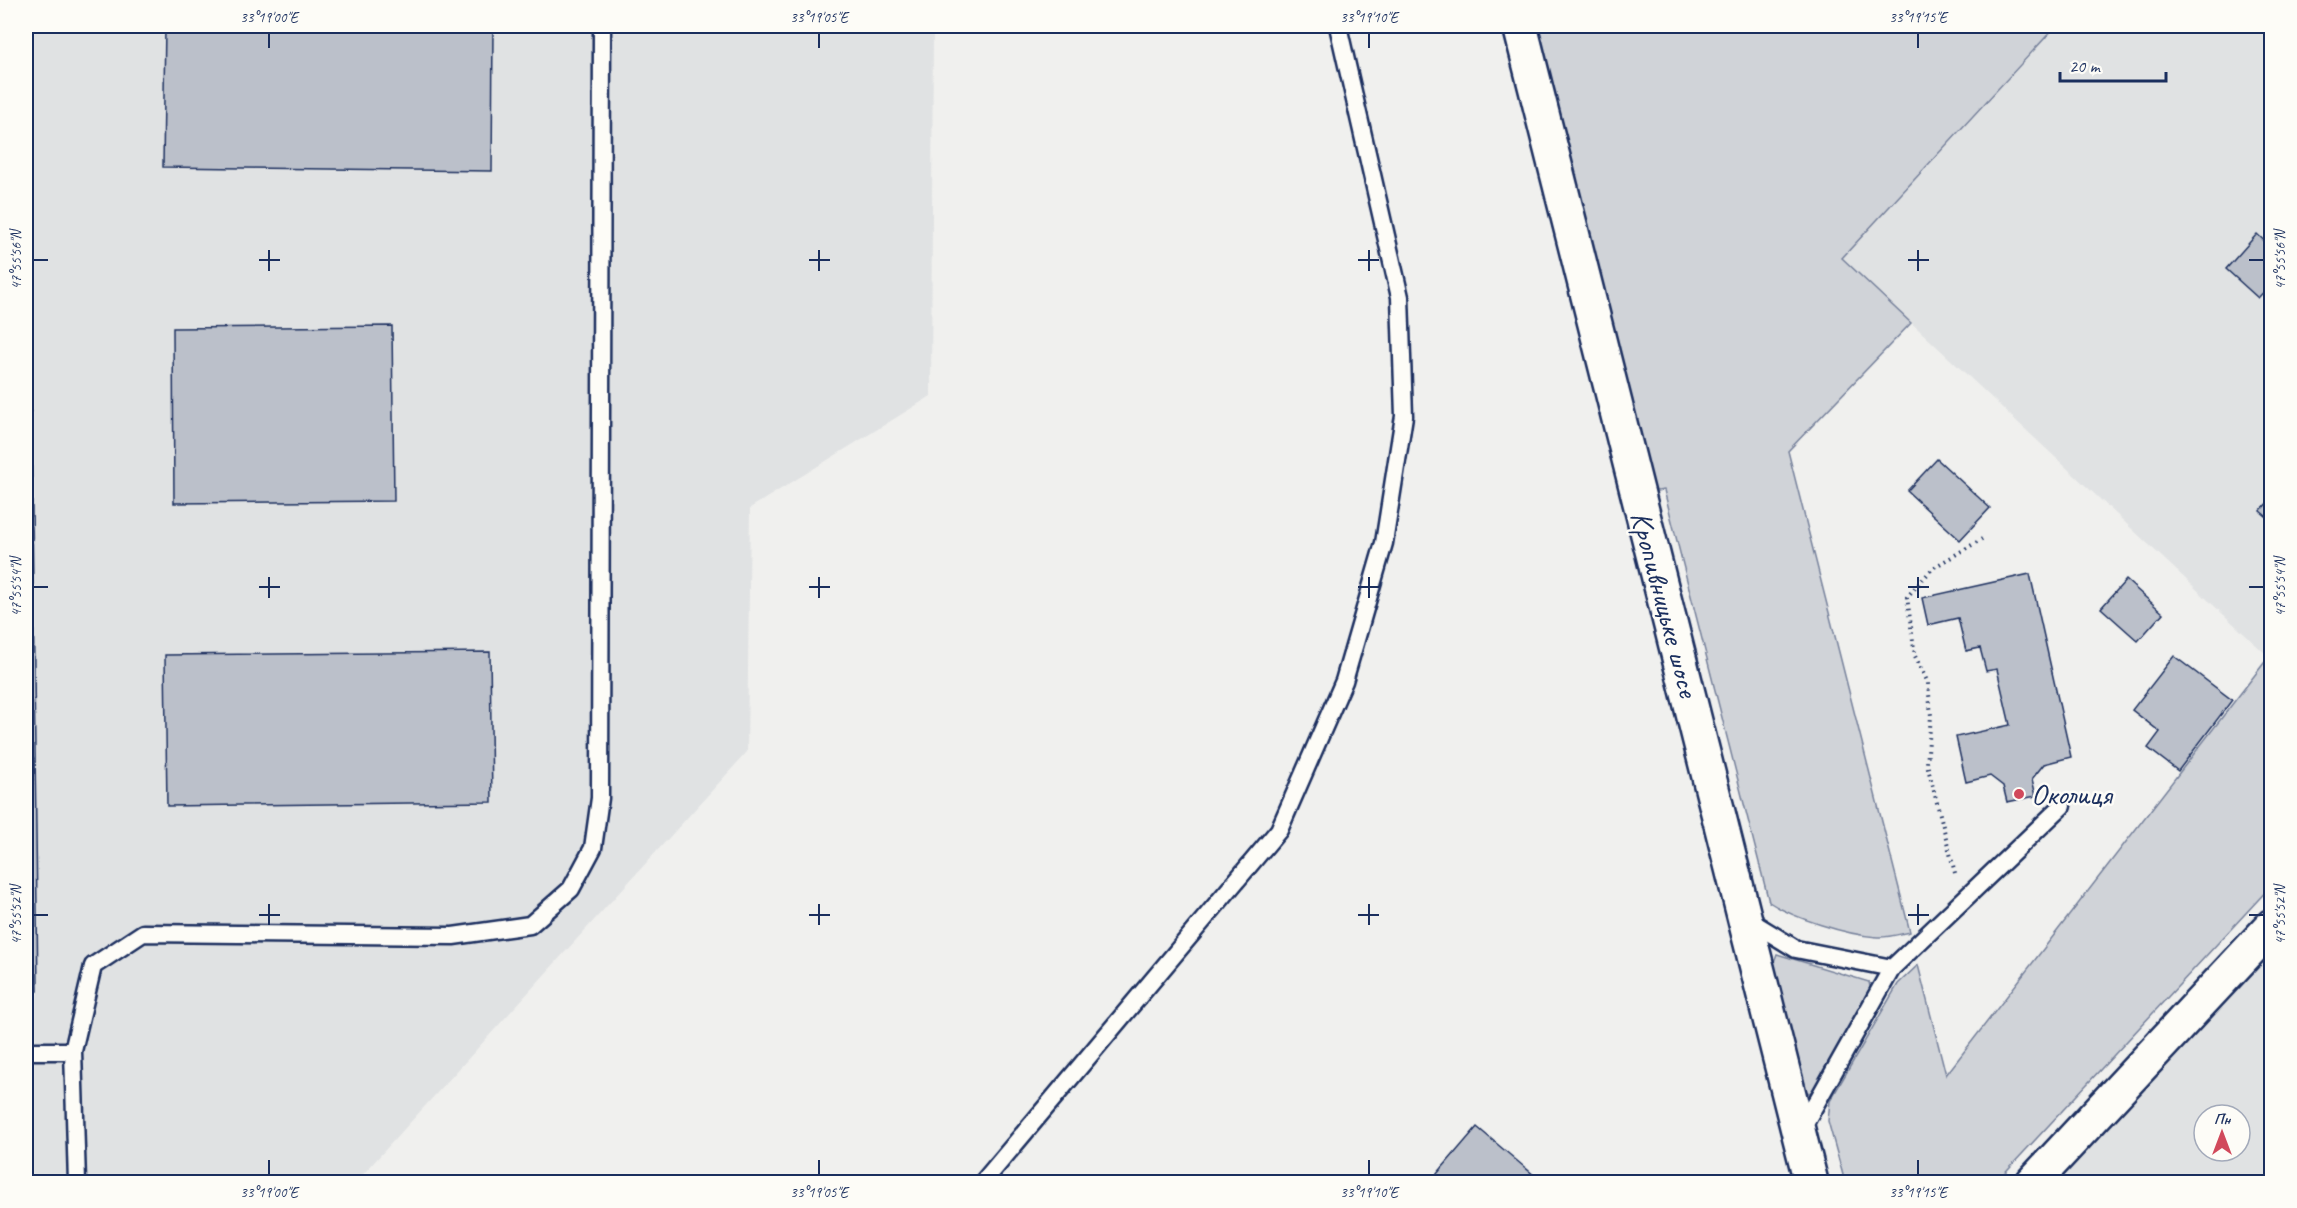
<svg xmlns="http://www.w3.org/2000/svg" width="2297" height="1208" font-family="Caveat,sans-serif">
	<rect width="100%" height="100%" fill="#f0f0ee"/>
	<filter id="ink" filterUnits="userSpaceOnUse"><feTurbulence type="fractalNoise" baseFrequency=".0167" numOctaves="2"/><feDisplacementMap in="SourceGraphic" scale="12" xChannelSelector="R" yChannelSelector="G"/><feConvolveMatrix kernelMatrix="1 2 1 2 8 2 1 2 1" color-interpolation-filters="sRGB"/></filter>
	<g filter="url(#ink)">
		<!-- built -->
		<path fill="#e0e2e3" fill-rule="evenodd" d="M 26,26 L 933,26 L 931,396 L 750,508 L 747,752 L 356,1182 L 26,1182 Z
			M 2056,26 L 2271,26 L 2272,654 L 2269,657 L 1842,258 Z
			M 2271,945 L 2271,1182 L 2050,1182 ZM 2204,1115 L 2240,1115 L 2240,1151 L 2204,1151 Z"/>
		<!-- green -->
		<path fill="#d0d3d8" stroke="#76819b" stroke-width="1.5" d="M 1520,26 L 2056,26 L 1842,258 L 1911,323 L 1788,451 L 1910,932 C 1900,934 1887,938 1877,937 C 1847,935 1793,918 1769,902 L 1664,490 L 1636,494 Z
			M 2271,654 L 2271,886 L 1996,1182 L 1839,1182 L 1843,1175 L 1828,1121 L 1830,1101 L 1898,984 L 1918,965 L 1946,1075 Z
			M 1777,954 L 1869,982 L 1871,991 L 1820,1085 L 1809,1093 L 1801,1088 L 1773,964 Z"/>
		<!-- building -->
		<path fill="#bbc0ca" stroke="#1b2f5e" stroke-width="1.5" d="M 26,26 L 38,991 L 26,991 Z
			M 165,26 L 493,26 L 492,171 L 163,167 Z
			M 2257,234 L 2272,248 L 2272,283 L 2258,298 L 2226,269 Z
			M 392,326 L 394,501 L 174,503 L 173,328 Z
			M 1937,459 L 1990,508 L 1960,540 L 1907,491 Z
			M 2272,498 L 2272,521 L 2260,511 Z
			M 2030,574 L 2071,757 L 2044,764 L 2032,779 L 2036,796 L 2007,802 L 2003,786 L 1990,776 L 1966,782 L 1956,737 L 2010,725 L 1997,669 L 1986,671 L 1980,648 L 1966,651 L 1958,618 L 1928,625 L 1922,598 Z
			M 2126,580 L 2163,613 L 2138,641 L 2101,608 Z
			M 490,652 L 492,802 L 167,806 L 165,655 Z
			M 2174,656 L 2232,700 L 2178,771 L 2148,748 L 2160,732 L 2132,710 Z
			M 1477,1127 L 1542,1182 L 1430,1182 Z"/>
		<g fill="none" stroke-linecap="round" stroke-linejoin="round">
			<defs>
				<path id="lane" d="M 1747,919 L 1796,949 L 1892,968
					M 26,1051 L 73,1051
					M 1801,1130 L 1892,968 L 2062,806
					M 77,1182 L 73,1051 L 93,966 L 143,933 L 453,936 L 530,925 L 571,889 L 593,848 L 600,798 L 602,26
					M 983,1182 L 1279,830 L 1344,681 L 1384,543 L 1404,416 L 1400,297 L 1338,26"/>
				<path id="street" d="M 2033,1182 L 2272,926"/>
				<path id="primary" d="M 1520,26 C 1614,412 1717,796 1811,1182"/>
			</defs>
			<!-- lane casing -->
			<use href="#lane" stroke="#1b2f5e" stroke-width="21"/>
			<!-- street casing -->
			<use href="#street" stroke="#1b2f5e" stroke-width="38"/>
			<!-- primary casing -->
			<use href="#primary" stroke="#1b2f5e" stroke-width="38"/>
			<!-- path -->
			<path stroke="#1b2f5e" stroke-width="4" stroke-dasharray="1.5 4.5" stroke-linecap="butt" d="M 1955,873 L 1927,764 L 1931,716 L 1928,683 L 1915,656 L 1907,597 L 1933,568 L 1982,539"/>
			<!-- lane -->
			<use href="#lane" stroke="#fdfcf7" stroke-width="16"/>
			<!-- street -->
			<use href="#street" stroke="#fdfcf7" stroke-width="33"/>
			<!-- primary -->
			<use href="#primary" stroke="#fdfcf7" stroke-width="33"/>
		</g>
	</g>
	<!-- ticks -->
	<path fill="none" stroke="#1b2f5e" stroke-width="2" d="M 269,33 L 269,48M 819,33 L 819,48M 1369,33 L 1369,48M 1918,33 L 1918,48M 269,250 L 269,271M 819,250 L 819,271M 1369,250 L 1369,271M 1918,250 L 1918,271M 33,260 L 48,260M 259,260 L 280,260M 809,260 L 830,260M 1358,260 L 1379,260M 1908,260 L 1929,260M 2249,260 L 2264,260M 269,577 L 269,598M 819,577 L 819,598M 1369,577 L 1369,598M 1918,577 L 1918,598M 33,587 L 48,587M 259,587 L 280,587M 809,587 L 830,587M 1358,587 L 1379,587M 1908,587 L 1929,587M 2249,587 L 2264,587M 269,904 L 269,925M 819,904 L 819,925M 1369,904 L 1369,925M 1918,904 L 1918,925M 33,915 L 48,915M 259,915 L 280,915M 809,915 L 830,915M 1358,915 L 1379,915M 1908,915 L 1929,915M 2249,915 L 2264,915M 269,1160 L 269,1175M 819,1160 L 819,1175M 1369,1160 L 1369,1175M 1918,1160 L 1918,1175"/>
	<!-- markers -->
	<circle fill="#d1495b" stroke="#fdfcf7" stroke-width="2" cx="2019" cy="794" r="6"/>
	<g text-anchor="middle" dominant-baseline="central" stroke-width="5" stroke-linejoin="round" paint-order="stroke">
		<!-- street labels -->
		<g font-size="30" fill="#1b2f5e" stroke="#fdfcf7">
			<text transform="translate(1665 604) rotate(75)">Кропивницьке шосе</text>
		</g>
		<!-- poi labels -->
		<g font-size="30" fill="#1b2f5e" stroke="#fdfcf7" text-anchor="start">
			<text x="2031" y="794">Околиця</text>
		</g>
	</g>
	<!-- margin -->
	<rect width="2297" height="1208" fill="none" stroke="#fdfcf7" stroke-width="66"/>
	<!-- north arrow -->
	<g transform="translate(2222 1133)"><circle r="28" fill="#fdfcf7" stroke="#a3aaba" stroke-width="1.5"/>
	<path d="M0-4.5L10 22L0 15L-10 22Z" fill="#d1495b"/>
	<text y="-9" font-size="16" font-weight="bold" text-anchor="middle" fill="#1b2f5e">Пн</text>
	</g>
	<!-- scale -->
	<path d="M2060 72v9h106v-9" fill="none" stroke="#1b2f5e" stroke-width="3"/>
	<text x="2069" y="72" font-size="18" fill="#1b2f5e" stroke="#fdfcf7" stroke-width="4.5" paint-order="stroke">20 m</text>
	<rect x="33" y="33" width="2231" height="1142" fill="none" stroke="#1b2f5e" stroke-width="2"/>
	<g font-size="15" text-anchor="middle" fill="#1b2f5e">
		<text x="269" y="22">33°19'00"E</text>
		<text x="819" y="22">33°19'05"E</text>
		<text x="1369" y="22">33°19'10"E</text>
		<text x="1918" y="22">33°19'15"E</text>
		<text transform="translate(16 260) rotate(-90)" y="5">47°55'56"N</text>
		<text transform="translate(2280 260) rotate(-90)" y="5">47°55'56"N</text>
		<text transform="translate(16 587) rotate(-90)" y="5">47°55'54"N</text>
		<text transform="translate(2280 587) rotate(-90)" y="5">47°55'54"N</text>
		<text transform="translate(16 915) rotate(-90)" y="5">47°55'52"N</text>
		<text transform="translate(2280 915) rotate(-90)" y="5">47°55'52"N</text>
		<text x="269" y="1197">33°19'00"E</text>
		<text x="819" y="1197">33°19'05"E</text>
		<text x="1369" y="1197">33°19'10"E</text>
		<text x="1918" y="1197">33°19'15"E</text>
	</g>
</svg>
